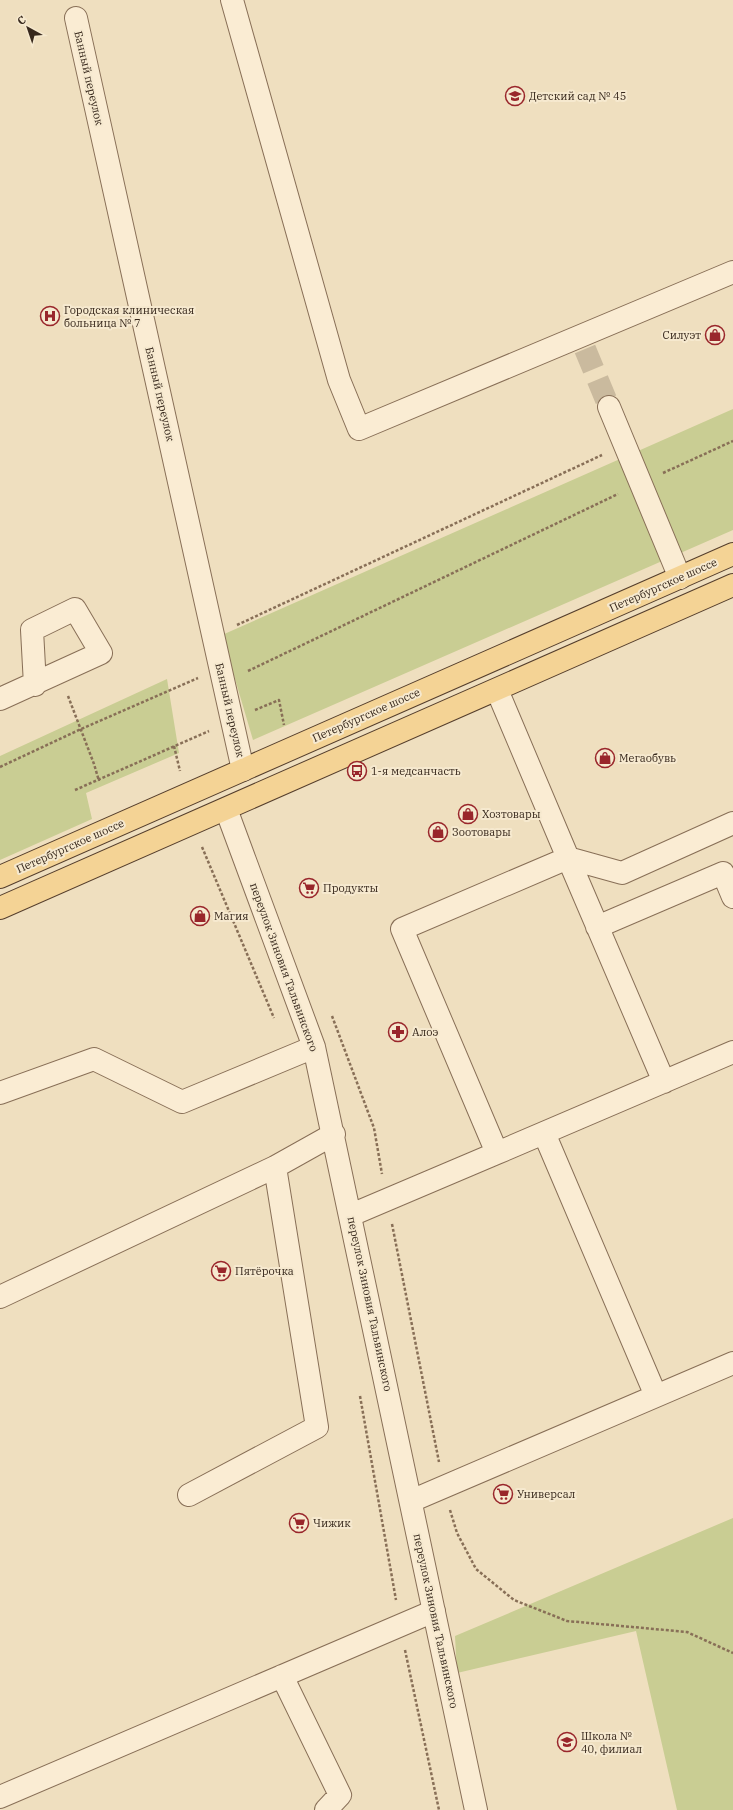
<svg xmlns="http://www.w3.org/2000/svg" width="733" height="1810" font-family="'IBM Plex Serif',serif">
	<rect width="100%" height="100%" fill="#efdfbf"/>
	<!-- green -->
	<path fill="#c9cd93" d="M 733,409 L 733,530 L 253,740 L 222,635 Z
		M 167,679 L 179,753 L 86,793 L 92,819 L 0,860 L 0,756 Z
		M 733,1518 L 733,1810 L 677,1810 L 636,1631 L 457,1673 L 455,1636 Z"/>
	<g fill="none" stroke-linecap="round" stroke-linejoin="round">
		<!-- minor-tunnel -->
		<path stroke="#caba9e" stroke-width="22" stroke-dasharray="22 11" stroke-linecap="butt" d="M 585,349 L 609,407"/>
		<defs>
			<path id="minor" d="M 232,0 L 339,380 L 359,429 L 733,272
				M 76,18 L 243,770
				M 609,407 L 680,578
				M 0,699 L 101,653 L 75,609 L 32,630 L 35,685
				M 226,809 L 314,1047 L 476,1810
				M 568,858 L 664,1082
				M 568,858 L 622,873 L 733,823
				M 597,927 L 723,873 L 733,897
				M 0,1093 L 94,1059 L 182,1102 L 314,1047
				M 544,1133 L 656,1396
				M 497,1153 L 733,1052
				M 351,1215 L 497,1153 L 402,929 L 568,858 L 497,690
				M 0,1297 L 275,1167
				M 189,1495 L 317,1427 L 275,1167 L 334,1134
				M 411,1501 L 733,1363
				M 282,1676 L 340,1795 L 326,1810
				M 0,1797 L 434,1611"/>
			<path id="major" d="M 0,877 L 733,554
				M 0,908 L 733,585"/>
		</defs>
		<!-- minor casing -->
		<use href="#minor" stroke="#886f57" stroke-width="24"/>
		<!-- major casing -->
		<use href="#major" stroke="#553e2c" stroke-width="24"/>
		<!-- path -->
		<path stroke="#886f57" stroke-width="2.5" stroke-dasharray="3 2" stroke-linecap="butt" d="M 663,473 L 733,441
			M 237,625 L 602,455
			M 248,671 L 618,494
			M 68,696 L 94,764 L 99,781
			M 255,710 L 279,700 L 284,725
			M 174,746 L 180,771
			M 0,767 L 81,729 L 198,678
			M 75,790 L 209,731
			M 202,847 L 274,1018
			M 332,1016 L 374,1128 L 382,1174
			M 392,1224 L 439,1462
			M 360,1396 L 396,1600
			M 450,1510 L 457,1533 L 476,1569 L 514,1600 L 567,1621 L 687,1632 L 733,1653
			M 405,1650 L 439,1810"/>
		<!-- minor -->
		<use href="#minor" stroke="#faecd3" stroke-width="22"/>
		<!-- major -->
		<use href="#major" stroke="#f4d395" stroke-width="22"/>
	</g>
	<!-- icons -->
	<defs>
		<symbol id="school-ring" viewBox="-11 -11 22 22"><circle r="9.5" fill="#f6e9cf" stroke="#99262b" stroke-width="1.5"/><path d="M0-5L7-2L0 1L-7-2ZM-4 1L0 2.5L4 1V4Q0 6-4 4Z" fill="#99262b"/></symbol>
		<symbol id="hospital-ring" viewBox="-11 -11 22 22"><circle r="9.5" fill="#f6e9cf" stroke="#99262b" stroke-width="1.5"/><path d="M-5-5h3v3.5h4V-5h3V5h-3V1.5h-4V5h-3Z" fill="#99262b"/></symbol>
		<symbol id="shop-ring" viewBox="-11 -11 22 22"><circle r="9.5" fill="#f6e9cf" stroke="#99262b" stroke-width="1.5"/><path d="M-5-2.5h2.3a2.7 3.5 0 0 1 5.4 0H5L5.5 6h-11ZM-1.5-2.5h3a1.5 2.3 0 0 0-3 0Z" fill="#99262b"/></symbol>
		<symbol id="bus-ring" viewBox="-11 -11 22 22"><circle r="9.5" fill="#f6e9cf" stroke="#99262b" stroke-width="1.5"/><path d="M-5-6H5V4H4V6H2V4H-2V6H-4V4H-5ZM-3.5-4V0h7V-4ZM-3.5 1.2v1.5H-2V1.2ZM2 1.2v1.5H3.5V1.2Z" fill="#99262b"/></symbol>
		<symbol id="supermarket-ring" viewBox="-11 -11 22 22"><circle r="9.5" fill="#f6e9cf" stroke="#99262b" stroke-width="1.5"/><path d="M-6-5.5h2.5l.6 2H6L4.5 2H-2.5L-4.4-4H-6ZM-1.5 3.2a1.3 1.3 0 1 0 .1 0ZM3 3.2a1.3 1.3 0 1 0 .1 0Z" fill="#99262b"/></symbol>
		<symbol id="pharmacy-ring" viewBox="-11 -11 22 22"><circle r="9.5" fill="#f6e9cf" stroke="#99262b" stroke-width="1.5"/><path d="M-2-6h4v4h4v4h-4v4h-4v-4h-4v-4h4Z" fill="#99262b"/></symbol>
	</defs>
	<g fill-rule="evenodd">
		<use href="#school-ring" x="504" y="85" width="22" height="22"/>
		<use href="#hospital-ring" x="39" y="305" width="22" height="22"/>
		<use href="#shop-ring" x="704" y="324" width="22" height="22"/>
		<use href="#shop-ring" x="594" y="747" width="22" height="22"/>
		<use href="#bus-ring" x="346" y="760" width="22" height="22"/>
		<use href="#shop-ring" x="457" y="803" width="22" height="22"/>
		<use href="#shop-ring" x="427" y="821" width="22" height="22"/>
		<use href="#supermarket-ring" x="298" y="877" width="22" height="22"/>
		<use href="#shop-ring" x="189" y="905" width="22" height="22"/>
		<use href="#pharmacy-ring" x="387" y="1021" width="22" height="22"/>
		<use href="#supermarket-ring" x="210" y="1260" width="22" height="22"/>
		<use href="#supermarket-ring" x="492" y="1483" width="22" height="22"/>
		<use href="#supermarket-ring" x="288" y="1512" width="22" height="22"/>
		<use href="#school-ring" x="556" y="1731" width="22" height="22"/>
	</g>
	<g text-anchor="middle" dominant-baseline="central" stroke-width="4" stroke-linejoin="round" paint-order="stroke">
		<!-- street labels -->
		<g font-size="11" fill="#37281c" stroke="#f6e9cf">
			<text transform="translate(89 78) rotate(77)">Банный переулок</text>
			<text transform="translate(160 394) rotate(77)">Банный переулок</text>
			<text transform="translate(663 585) rotate(-24)">Петербургское шоссе</text>
			<text transform="translate(230 710) rotate(77)">Банный переулок</text>
			<text transform="translate(366 715) rotate(-24)">Петербургское шоссе</text>
			<text transform="translate(70 846) rotate(-24)">Петербургское шоссе</text>
			<text transform="translate(284 967) rotate(70)">переулок Зиновия Тальвинского</text>
			<text transform="translate(370 1304) rotate(78)">переулок Зиновия Тальвинского</text>
			<text transform="translate(436 1621) rotate(78)">переулок Зиновия Тальвинского</text>
		</g>
		<!-- poi labels -->
		<g font-size="11" fill="#37281c" stroke="#f6e9cf" text-anchor="start">
			<text x="529" y="96">Детский сад № 45</text>
			<text x="64" y="310">Городская клиническая<tspan x="64" dy="13">больница № 7</tspan></text>
			<text x="701" y="335" text-anchor="end">Силуэт</text>
			<text x="619" y="758">Мегаобувь</text>
			<text x="371" y="771">1-я медсанчасть</text>
			<text x="482" y="814">Хозтовары</text>
			<text x="452" y="832">Зоотовары</text>
			<text x="323" y="888">Продукты</text>
			<text x="214" y="916">Магия</text>
			<text x="412" y="1032">Алоэ</text>
			<text x="235" y="1271">Пятёрочка</text>
			<text x="517" y="1494">Универсал</text>
			<text x="313" y="1523">Чижик</text>
			<text x="581" y="1736">Школа №<tspan x="581" dy="13">40, филиал</tspan></text>
		</g>
	</g>
	<!-- north arrow -->
	<g transform="translate(28 28) rotate(320)" stroke="#f6e9cf" stroke-width="3" paint-order="stroke">
	<path d="M0-3L7 15L0 10L-7 15Z" fill="#37281c"/>
	<text y="-6" font-size="11" font-weight="bold" text-anchor="middle" fill="#37281c">С</text>
	</g>
</svg>
